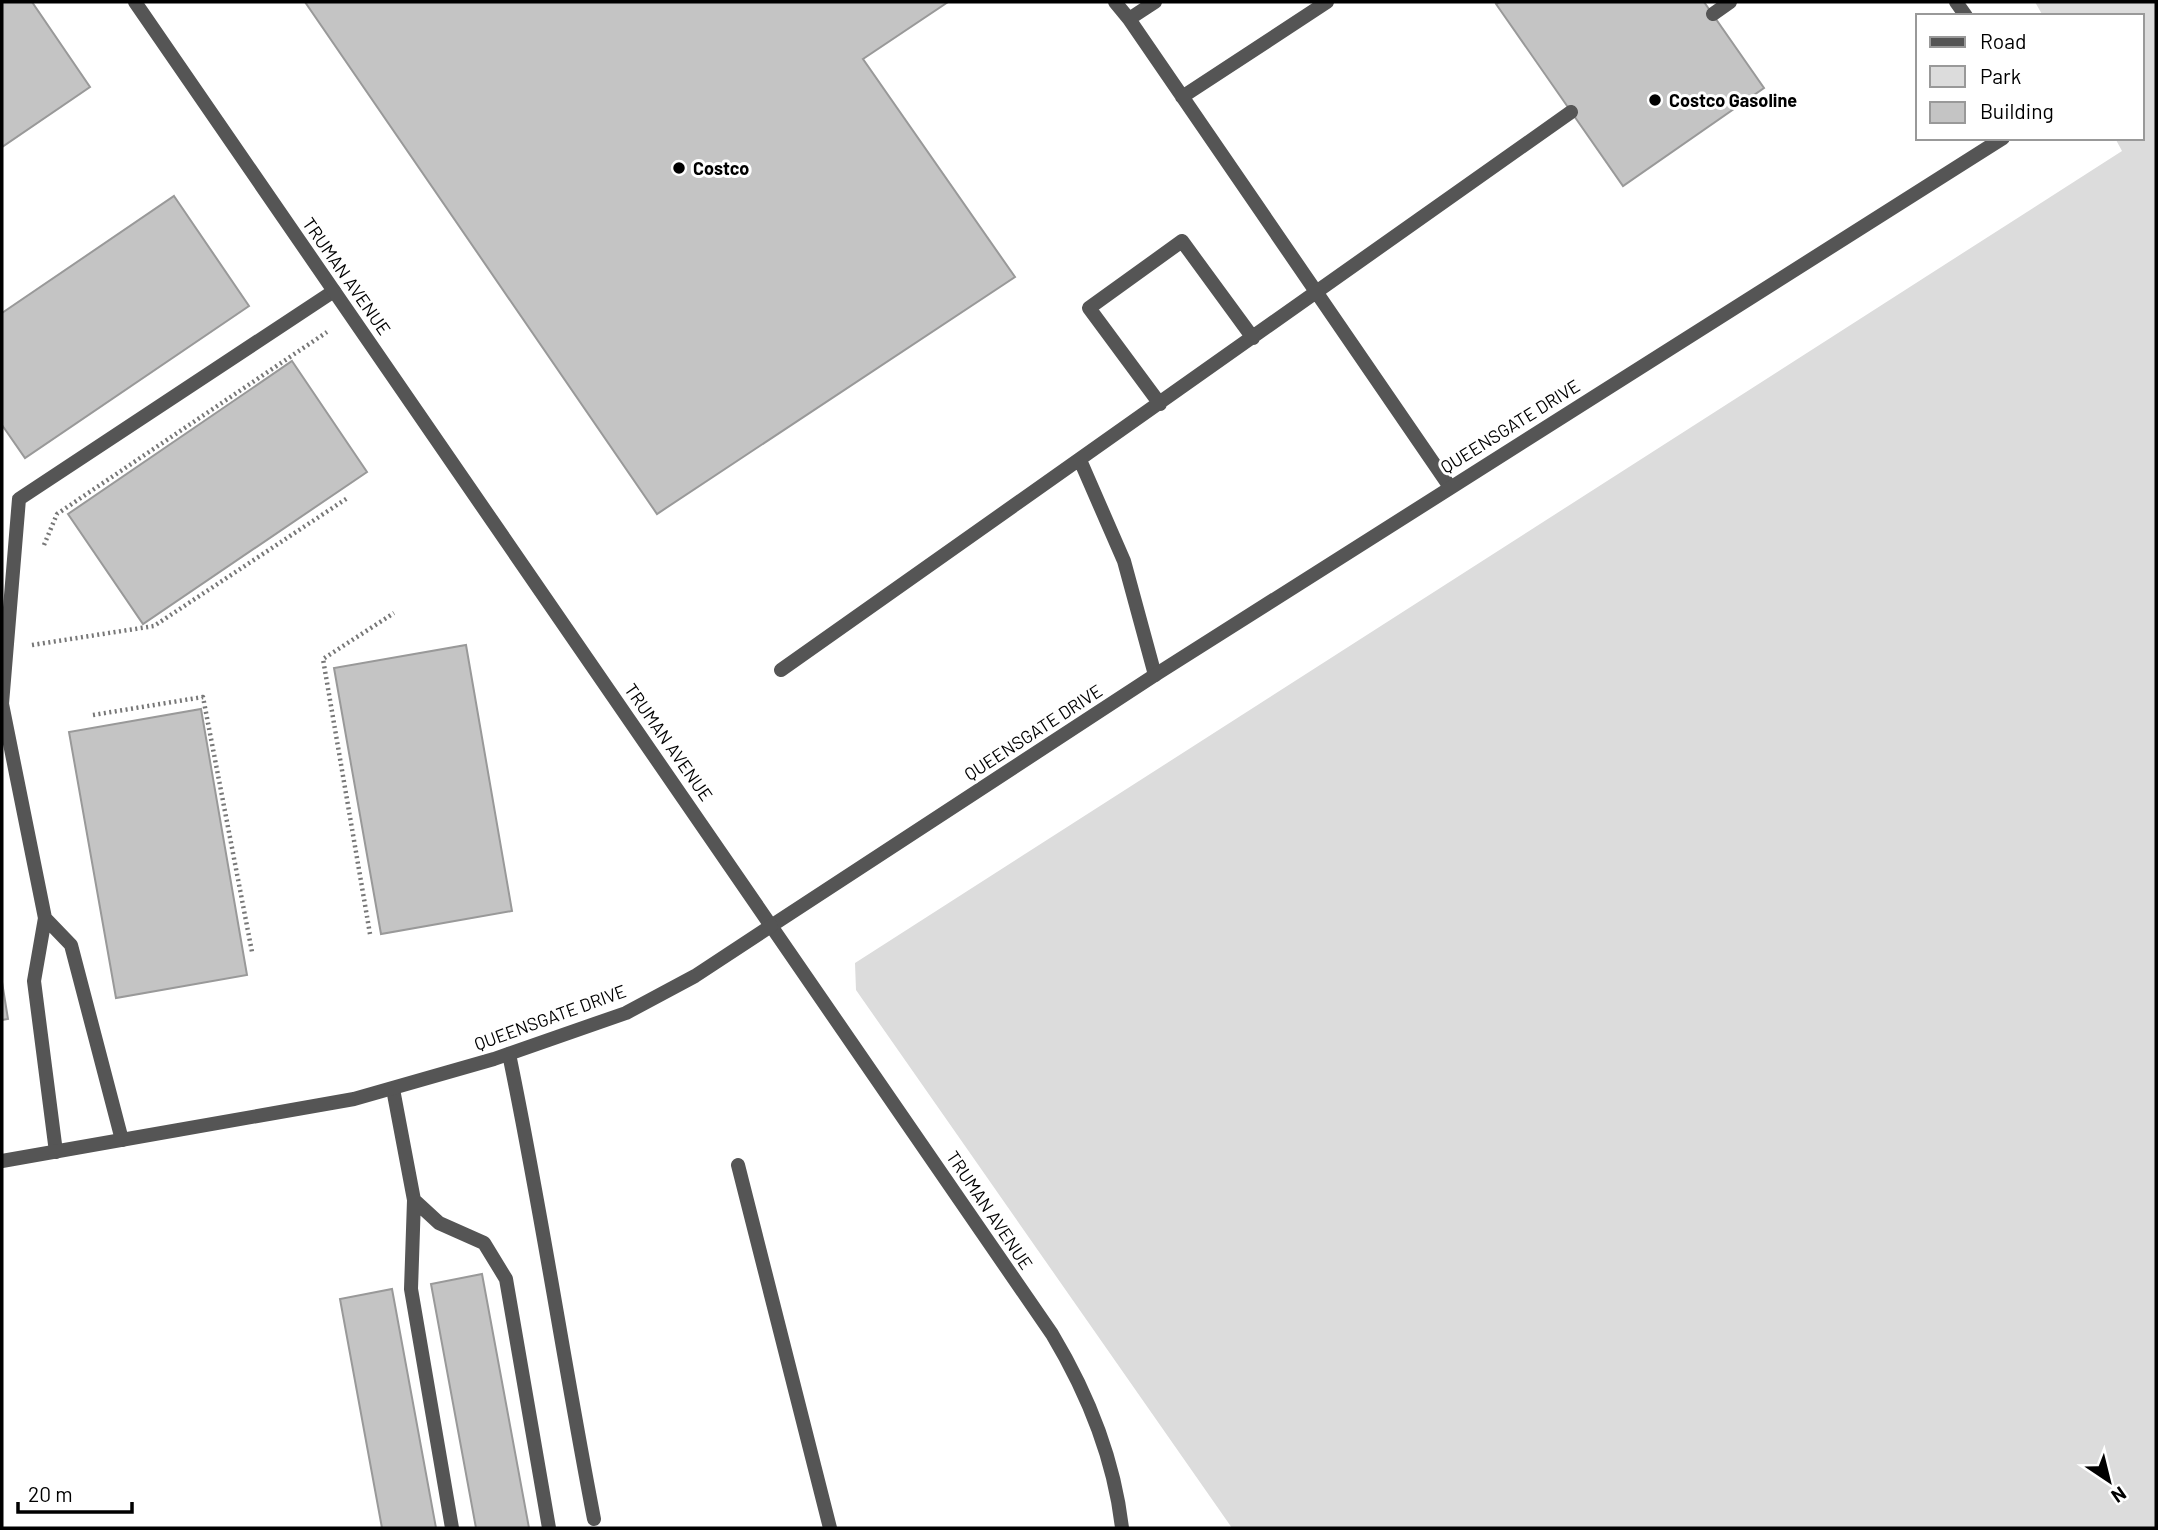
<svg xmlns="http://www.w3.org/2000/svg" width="2158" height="1530" font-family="Barlow,sans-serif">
	<rect width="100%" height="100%" fill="#fff"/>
	<!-- green -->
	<path fill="#dcdcdc" d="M 2035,2 L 2156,2 L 2156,1528 L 1232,1528 L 856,990 L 855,963 L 2122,151 L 2115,138 L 2142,138 L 2142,16 L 2043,16 Z"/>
	<!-- building -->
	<path fill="#c4c4c4" stroke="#999" stroke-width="2" d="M 2,2 L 32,2 L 90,87 L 2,147 Z
		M 305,2 L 948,2 L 863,59 L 1015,277 L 657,514 Z
		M 1500,2 L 1704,2 L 1764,88 L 1623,186 L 1496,4 Z
		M 174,196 L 249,306 L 25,458 L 2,425 L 2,313 Z
		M 292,361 L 367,472 L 143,624 L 68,514 Z
		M 466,645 L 512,911 L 381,934 L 334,668 Z
		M 201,709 L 247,975 L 116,998 L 69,732 Z
		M 2,982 L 8,1019 L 2,1020 Z
		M 482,1274 L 529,1528 L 476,1528 L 431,1284 Z
		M 392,1289 L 436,1528 L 382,1528 L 340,1299 Z"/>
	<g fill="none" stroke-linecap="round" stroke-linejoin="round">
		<!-- path -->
		<path stroke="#777" stroke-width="4.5" stroke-dasharray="2 3.5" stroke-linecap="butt" d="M 44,545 L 57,514 L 327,332
			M 32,645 L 154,626 L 349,497
			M 93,715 L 203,697 L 252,952
			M 370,934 L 323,659 L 394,613"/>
		<!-- service -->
		<path stroke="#555" stroke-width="14" d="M 1115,2 L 1129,19 L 1155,2
			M 1713,14 L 1730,2
			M 1129,19 L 1450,487
			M 1182,97 L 1327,2
			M 1160,404 L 1089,308 L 1182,241 L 1253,338
			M 1080,460 L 1124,561 L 1155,675
			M 781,670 L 1571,112
			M 45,918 L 71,945 L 122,1140
			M 509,1054 C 541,1208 564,1364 594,1519
			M 393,1089 L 414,1200 L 439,1223 L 484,1243 L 506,1279 L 549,1528
			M 56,1152 L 34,981 L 45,918 L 2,704 L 19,499 L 334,291
			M 738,1165 L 830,1528
			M 414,1200 L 411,1289 L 452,1528"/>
		<!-- minor -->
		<path stroke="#555" stroke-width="14" d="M 135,2 L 1052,1334 C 1088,1394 1114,1458 1122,1528
			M 1956,2 L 1966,16
			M 771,926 L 1155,675 L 2003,138"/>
		<!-- tertiary -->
		<path stroke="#555" stroke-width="14" d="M 2,1161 L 354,1099 L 494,1059 L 626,1013 L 695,976 L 771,926"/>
	</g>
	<!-- markers -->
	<g fill="#000" stroke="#fff" stroke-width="2.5">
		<circle cx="1655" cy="100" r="7"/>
		<circle cx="679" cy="168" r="7"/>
	</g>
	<g text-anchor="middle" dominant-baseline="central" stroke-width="6" stroke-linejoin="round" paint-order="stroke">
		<!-- poi labels -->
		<g font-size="18" font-weight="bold" fill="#000" stroke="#fff" text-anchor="start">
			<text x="1669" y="100">Costco Gasoline</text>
			<text x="693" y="168">Costco</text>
		</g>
		<!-- street labels -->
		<g font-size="18" fill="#000" stroke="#fff">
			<text transform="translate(347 276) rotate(55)">TRUMAN AVENUE</text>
			<text transform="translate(1510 426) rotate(-32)">QUEENSGATE DRIVE</text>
			<text transform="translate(1033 732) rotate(-33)">QUEENSGATE DRIVE</text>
			<text transform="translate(669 742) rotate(55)">TRUMAN AVENUE</text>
			<text transform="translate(550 1017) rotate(-20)">QUEENSGATE DRIVE</text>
			<text transform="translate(990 1210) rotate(56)">TRUMAN AVENUE</text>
		</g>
	</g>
	<!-- border -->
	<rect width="2158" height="1530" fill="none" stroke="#000000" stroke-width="7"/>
	<!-- legend -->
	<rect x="1916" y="14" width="228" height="126" fill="#ffffff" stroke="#999999" stroke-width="2"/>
	<rect x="1930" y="37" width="35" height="10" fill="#555555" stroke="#999999" stroke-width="2"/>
	<text x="1980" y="49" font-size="21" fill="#000000">Road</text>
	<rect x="1930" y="66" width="35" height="21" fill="#dcdcdc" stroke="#999999" stroke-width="2"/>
	<text x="1980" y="84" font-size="21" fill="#000000">Park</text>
	<rect x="1930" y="102" width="35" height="21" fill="#c4c4c4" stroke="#999999" stroke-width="2"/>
	<text x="1980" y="119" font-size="21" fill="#000000">Building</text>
	<!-- north arrow -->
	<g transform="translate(2109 1481) rotate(145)" stroke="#ffffff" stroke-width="5" paint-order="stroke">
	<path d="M0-5L12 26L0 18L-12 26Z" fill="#000000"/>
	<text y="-10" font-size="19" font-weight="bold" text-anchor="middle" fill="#000000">N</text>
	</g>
	<!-- scale -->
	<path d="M18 1502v10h114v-10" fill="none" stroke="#000000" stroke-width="3.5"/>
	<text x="28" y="1502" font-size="21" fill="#000000" stroke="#ffffff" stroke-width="5" paint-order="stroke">20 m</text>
</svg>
